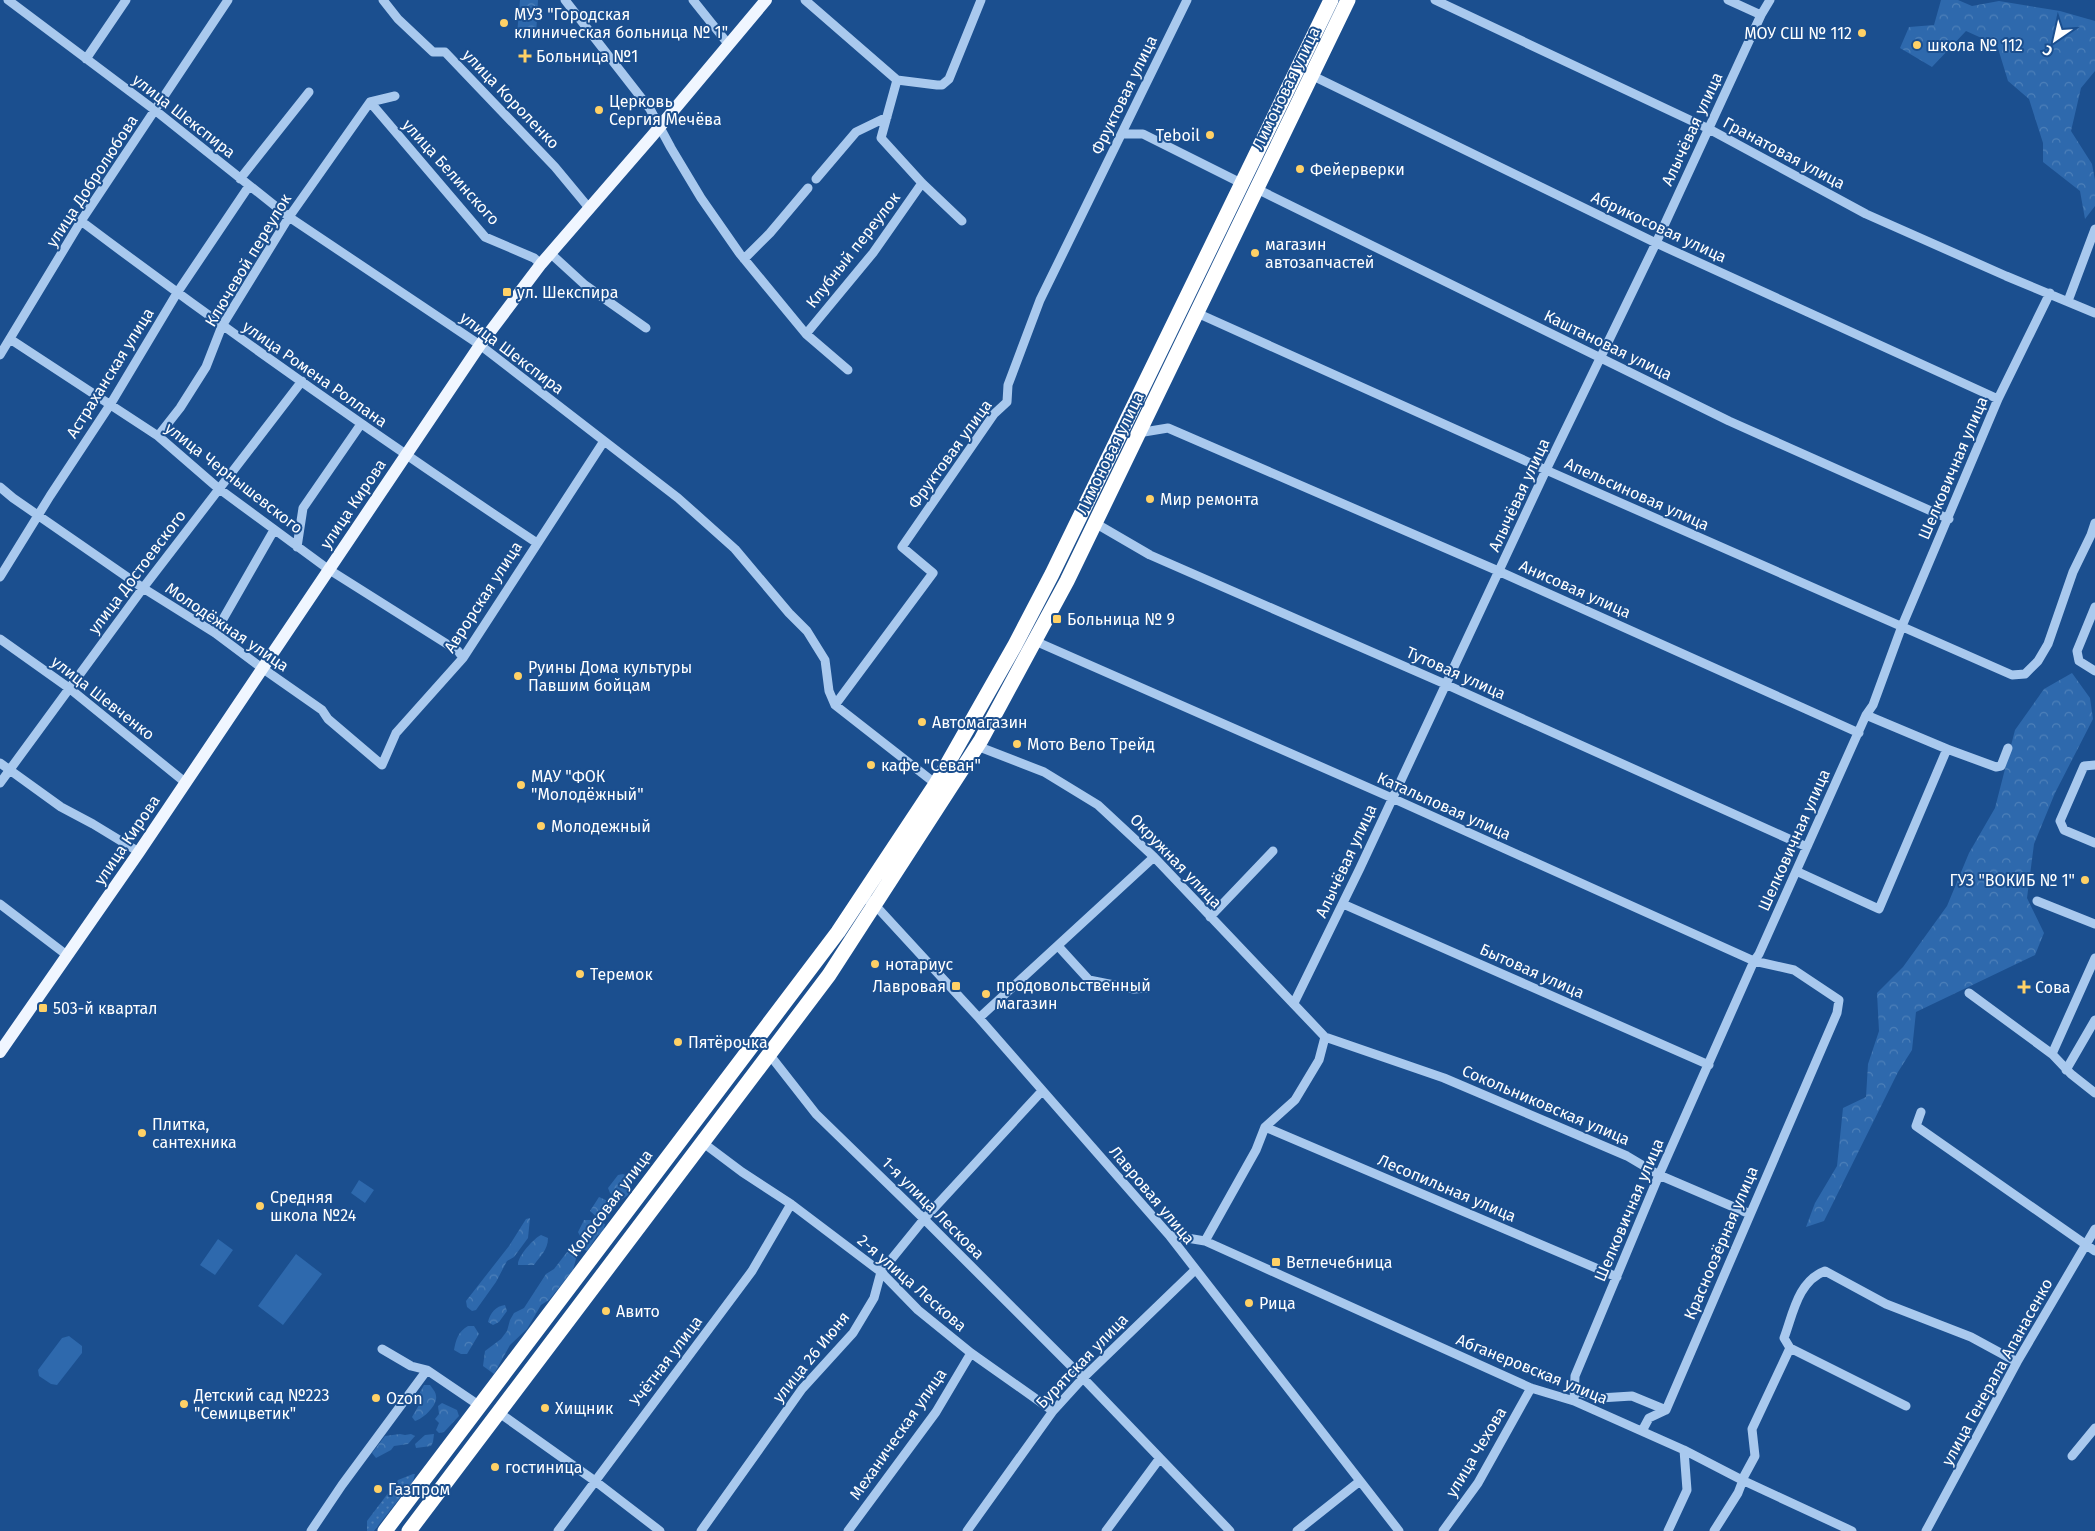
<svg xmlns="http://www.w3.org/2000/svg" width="2095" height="1531" font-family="'Fira Sans',sans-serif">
	<defs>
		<pattern id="grass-dots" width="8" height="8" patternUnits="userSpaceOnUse" patternTransform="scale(1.25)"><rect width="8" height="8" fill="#2e69ad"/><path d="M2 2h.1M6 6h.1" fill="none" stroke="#4d80b9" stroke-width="1.8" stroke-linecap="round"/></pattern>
		<pattern id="forest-crowns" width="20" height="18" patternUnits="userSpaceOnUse" patternTransform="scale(1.25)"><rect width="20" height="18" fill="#2e69ad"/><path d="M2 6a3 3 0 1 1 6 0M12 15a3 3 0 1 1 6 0" fill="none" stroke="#4d80b9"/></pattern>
	</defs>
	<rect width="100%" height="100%" fill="#1b4f8f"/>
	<!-- grass -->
	<path fill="url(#grass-dots)" d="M 413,1474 L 415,1474 L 413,1481 L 374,1531 L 367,1531 L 367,1521 L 398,1480 Z"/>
	<!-- forest -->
	<path fill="url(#forest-crowns)" d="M 520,0 L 538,0 L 536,35 L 517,34 Z
		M 1941,0 L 1958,0 L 1972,6 L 1999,1 L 2060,11 L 2095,21 L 2095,71 L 2081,88 L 2071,131 L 2092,164 L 2095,180 L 2095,206 L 2085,219 L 2080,191 L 2043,162 L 2043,143 L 2029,99 L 2008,81 L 1997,45 L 1966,31 L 1932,67 L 1900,48 L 1909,27 L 1934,25 Z
		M 2072,673 L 2090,698 L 2093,719 L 2055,793 L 2034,844 L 2027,898 L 2044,933 L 2035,955 L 1916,1012 L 1912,1050 L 1898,1072 L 1824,1221 L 1806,1227 L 1815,1203 L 1837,1166 L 1843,1108 L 1866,1097 L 1868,1064 L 1879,1031 L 1877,993 L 1903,967 L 1947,906 L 1969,853 L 1995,808 L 2015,730 L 2044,689 Z
		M 623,1174 L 627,1176 L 631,1188 L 628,1195 L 620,1201 L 610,1193 L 608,1188 L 618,1175 Z
		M 599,1197 L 608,1201 L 610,1214 L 607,1218 L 600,1220 L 590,1211 Z
		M 530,1218 L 528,1238 L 514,1257 L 507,1261 L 496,1282 L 476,1310 L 472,1311 L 467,1307 L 466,1301 L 509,1246 L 526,1219 Z
		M 584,1220 L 591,1220 L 605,1224 L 603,1232 L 597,1236 L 587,1251 L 583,1249 L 580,1236 L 578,1232 Z
		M 541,1235 L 548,1238 C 548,1250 540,1256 534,1265 L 518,1265 C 517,1257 534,1238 541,1235 Z
		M 573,1250 L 577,1255 L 573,1270 L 549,1300 L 541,1305 L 527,1329 L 510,1345 L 494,1374 L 483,1366 L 485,1351 L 501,1339 L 507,1331 L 510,1320 L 514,1313 L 524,1308 L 546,1274 L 554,1269 L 567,1252 Z
		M 505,1305 L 507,1311 L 499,1322 L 493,1325 L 488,1322 C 490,1313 496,1306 505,1305 Z
		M 468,1326 L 474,1326 L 479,1334 L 467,1354 L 461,1354 L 454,1350 C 456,1339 458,1332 468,1326 Z
		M 424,1385 L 430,1385 C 432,1388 436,1392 436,1396 C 438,1405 423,1419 415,1421 L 412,1417 L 423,1398 L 419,1394 Z
		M 442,1403 L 457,1410 L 459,1416 L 444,1432 L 439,1433 L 436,1430 L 439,1423 L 435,1419 L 439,1414 L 438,1406 Z
		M 400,1434 L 405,1435 L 411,1434 L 415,1436 L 408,1444 L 394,1446 L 391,1450 L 376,1458 L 372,1453 L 385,1436 Z
		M 434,1434 L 433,1442 L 431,1446 L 416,1448 L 415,1444 L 425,1435 Z"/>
	<!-- garden -->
	<path fill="#2e69ad" d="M 359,1180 L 374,1190 L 365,1203 L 351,1193 Z
		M 218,1239 L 233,1250 L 215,1275 L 200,1265 Z
		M 296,1254 L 322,1274 L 283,1325 L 258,1306 Z
		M 69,1336 L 82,1346 L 82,1353 L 57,1385 L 51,1384 L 39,1376 L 38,1370 L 62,1338 Z"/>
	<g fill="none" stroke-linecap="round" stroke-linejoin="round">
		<!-- minor -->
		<path stroke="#a9c9ee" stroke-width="9" d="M 8,0 L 156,111 L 289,217 L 480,345 L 678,498 L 735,549 L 789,613 L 807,631 L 825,660 L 829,691 L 835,705 L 936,784
			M 383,0 L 398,19 L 433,52 L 445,52 L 555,167 L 589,208
			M 565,0 L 650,109 L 671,148 L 701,198 L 740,254 L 806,334 L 848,370
			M 693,0 L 729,45
			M 805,0 L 897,80 L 937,85 L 942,85 L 949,79 L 981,0
			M 1435,0 L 1709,129 L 1866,214 L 2006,276 L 2095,313
			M 1728,0 L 1761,15
			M 86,59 L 126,0
			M 1311,75 L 1656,243 L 1998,399
			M 897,80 L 881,138 L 922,183 L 962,221
			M 395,96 L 370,102 L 485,237 L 534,258 L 541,264
			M 1123,134 L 1143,134 L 1241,183
			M 240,179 L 309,92
			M 816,179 L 856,132 L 887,117
			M 1257,189 L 1729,421 L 1949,519
			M 81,221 C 230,333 382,440 537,543
			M 550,253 L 585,285 L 646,328
			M 744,259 L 770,233 L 808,188
			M 2068,301 L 2095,229
			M 1197,313 L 1546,470 L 2012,675 L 2025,674 L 2038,661 L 2048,644 L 2073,572 L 2091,535 L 2095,523
			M 806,334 L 873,253 L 922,183
			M 10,339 L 158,436 L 218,488 L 328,569 L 458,651 L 463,658
			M 0,355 L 81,221 L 228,0
			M 1138,433 L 1168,428 L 1496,570 L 1859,733
			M 158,436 L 180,408 L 206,367 L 222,326 L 289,217 L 370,102
			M 0,487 L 13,498 L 143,588 L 215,633 L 262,668 L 322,710 L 328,719 L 382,765 L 396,733 L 463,658 L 604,441
			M 1095,523 L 1150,555 L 1445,684 L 1807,847
			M 297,547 L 303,508 L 361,424
			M 0,577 L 50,496 L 110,405 L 177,293 L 249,186
			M 2095,607 L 2077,651 L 2079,661 L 2095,671
			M 215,633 L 274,530
			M 0,639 L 69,688 L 186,783
			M 1035,641 L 1392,798 L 1754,961 L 1794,970 L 1839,1000 L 1837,1013 L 1666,1410 L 1632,1396 L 1600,1398 L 1574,1391
			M 835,705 L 933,573 L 902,547 L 994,414 L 1007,402 L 1008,385 L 1040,300 L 1187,0
			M 1866,715 L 1947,749 L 1996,767 L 2001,766 L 2008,748
			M 977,746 L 1044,772 L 1098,805 L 1154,857 L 1325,1037 L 1444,1078 L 1627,1156 L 1659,1175 L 1750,1214
			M 0,763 L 61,807 L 93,824 L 139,852
			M 2095,765 L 2084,766 L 2060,821 L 2064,830 L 2095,843
			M 0,783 L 143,588 L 302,381
			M 1796,871 L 1879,909 L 1947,749
			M 862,896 L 875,905 L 979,1018 L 1169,1235 L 1399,1531
			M 2037,901 L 2095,924
			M 0,904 L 68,956
			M 1343,904 L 1709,1065
			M 1210,917 L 1273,851
			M 1058,946 L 1089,980 L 1134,989 L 1146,988
			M 1969,993 L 2052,1054 L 2071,1074 L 2095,1093
			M 1294,1003 L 1360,868 L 1546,470 L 1656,243 L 1761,15 L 1770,0
			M 979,1018 L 1154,857
			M 769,1054 L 816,1114 L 924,1219 L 1083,1378 L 1230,1531
			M 2052,1054 L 2095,958
			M 2066,1070 L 2095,1020
			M 1921,1112 L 1916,1126 L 2095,1251
			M 1265,1127 L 1617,1277
			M 702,1142 L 742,1172 L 791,1204 L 881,1272 L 918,1310 L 971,1353 L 1053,1411
			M 1169,1235 L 1205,1241 L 1531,1388 L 1574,1401 L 1684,1450 L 1742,1480 L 1852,1531
			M 1205,1241 L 1256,1150 L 1265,1127 L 1295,1100 L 1319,1060 L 1325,1037
			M 1790,1348 L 1906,1406
			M 382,1349 L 411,1366 L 427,1370 L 480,1406
			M 1574,1401 L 1575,1376 L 1659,1175 L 1754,961 L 1759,954 L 1866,715 L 1873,705 L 1902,626 L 1998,399 L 2050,293
			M 498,1412 L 595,1481 L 660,1531
			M 1642,1431 L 1649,1418 L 1666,1410
			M 2072,1456 L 2095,1428
			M 1742,1480 L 1755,1456 L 1752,1429 L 1790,1348 L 1784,1338 C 1793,1314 1798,1281 1825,1271 L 1886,1304 L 1971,1337 L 2017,1362
			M 311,1531 L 342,1485 L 427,1370
			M 558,1531 L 752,1271 L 791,1204
			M 701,1531 L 802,1389 L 853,1333 L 874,1298 L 881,1272 L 924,1219 L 1042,1091
			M 848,1531 L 936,1412 L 971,1353
			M 967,1531 L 1053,1411 L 1083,1378 L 1195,1270
			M 1106,1531 L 1160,1458
			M 1297,1531 L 1360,1481
			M 1443,1531 L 1478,1483 L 1531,1388
			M 1668,1531 L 1687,1490 L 1684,1450
			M 1714,1531 L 1738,1493 L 1743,1480
			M 1926,1531 L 2017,1362 L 2095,1229"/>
		<!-- major -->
		<path stroke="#f0f6ff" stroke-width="12" d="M 0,1052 L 139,852 L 480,345 L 541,264 L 652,136 L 766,0"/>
		<!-- highway -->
		<path stroke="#fff" stroke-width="15" d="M 385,1531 L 838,932 L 936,784 L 1015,645 L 1052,574 L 1331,0
			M 409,1531 L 829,975 L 981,740 L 1067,581 L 1348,0"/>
	</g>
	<!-- markers -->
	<g fill="#ffd166" stroke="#1b4f8f" stroke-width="2">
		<circle cx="504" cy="23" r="5"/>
		<circle cx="1862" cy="33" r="5"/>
		<circle cx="1917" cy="45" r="5"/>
		<path d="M522.5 48.5h5v5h5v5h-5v5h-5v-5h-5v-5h5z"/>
		<circle cx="599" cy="110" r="5"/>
		<circle cx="1210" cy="135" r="5"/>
		<circle cx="1300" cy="169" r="5"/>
		<circle cx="1255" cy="253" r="5"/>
		<rect x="502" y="287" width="10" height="10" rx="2.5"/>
		<circle cx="1150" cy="499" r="5"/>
		<rect x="1052" y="614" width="10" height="10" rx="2.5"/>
		<circle cx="518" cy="676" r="5"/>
		<circle cx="922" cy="722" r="5"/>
		<circle cx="1017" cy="744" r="5"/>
		<circle cx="871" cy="765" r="5"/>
		<circle cx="521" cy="785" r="5"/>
		<circle cx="541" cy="826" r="5"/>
		<circle cx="2085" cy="880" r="5"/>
		<circle cx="875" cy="964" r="5"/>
		<circle cx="580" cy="974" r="5"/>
		<rect x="951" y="981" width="10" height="10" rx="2.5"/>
		<path d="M2021.5 979.5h5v5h5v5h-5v5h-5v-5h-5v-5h5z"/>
		<circle cx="986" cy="994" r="5"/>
		<rect x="38" y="1003" width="10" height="10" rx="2.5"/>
		<circle cx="678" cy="1042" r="5"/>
		<circle cx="142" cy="1133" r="5"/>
		<circle cx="260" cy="1206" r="5"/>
		<rect x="1271" y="1257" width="10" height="10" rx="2.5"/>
		<circle cx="1249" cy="1303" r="5"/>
		<circle cx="606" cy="1311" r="5"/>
		<circle cx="376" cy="1398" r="5"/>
		<circle cx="184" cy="1404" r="5"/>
		<circle cx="545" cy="1408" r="5"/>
		<circle cx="495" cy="1467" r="5"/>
		<circle cx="378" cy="1489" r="5"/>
	</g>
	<g text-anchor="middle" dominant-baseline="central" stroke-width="4" stroke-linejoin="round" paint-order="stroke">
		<!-- poi labels -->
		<g font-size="16" fill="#fff" stroke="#1b4f8f" text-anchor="start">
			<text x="514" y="14">МУЗ "Городская<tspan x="514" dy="18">клиническая больница № 1"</tspan></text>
			<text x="1852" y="33" text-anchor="end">МОУ СШ № 112</text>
			<text x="1927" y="45">школа № 112</text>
			<text x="536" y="56">Больница №1</text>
			<text x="609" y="101">Церковь<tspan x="609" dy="18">Сергия Мечёва</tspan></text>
			<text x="1200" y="135" text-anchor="end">Teboil</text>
			<text x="1310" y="169">Фейерверки</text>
			<text x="1265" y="244">магазин<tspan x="1265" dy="18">автозапчастей</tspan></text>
			<text x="517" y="292">ул. Шекспира</text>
			<text x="1160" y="499">Мир ремонта</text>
			<text x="1067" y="619">Больница № 9</text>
			<text x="528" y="667">Руины Дома культуры<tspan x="528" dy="18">Павшим бойцам</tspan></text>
			<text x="932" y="722">Автомагазин</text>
			<text x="1027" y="744">Мото Вело Трейд</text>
			<text x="881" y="765">кафе "Севан"</text>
			<text x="531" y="776">МАУ "ФОК<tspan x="531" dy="18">"Молодёжный"</tspan></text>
			<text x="551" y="826">Молодежный</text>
			<text x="2075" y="880" text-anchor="end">ГУЗ "ВОКИБ № 1"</text>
			<text x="885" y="964">нотариус</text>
			<text x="590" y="974">Теремок</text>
			<text x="996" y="985">продовольственный<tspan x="996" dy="18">магазин</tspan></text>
			<text x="946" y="986" text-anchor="end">Лавровая</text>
			<text x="2035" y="987">Сова</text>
			<text x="53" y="1008">503-й квартал</text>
			<text x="688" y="1042">Пятёрочка</text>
			<text x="152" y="1124">Плитка,<tspan x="152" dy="18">сантехника</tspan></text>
			<text x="270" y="1197">Средняя<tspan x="270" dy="18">школа №24</tspan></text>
			<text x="1286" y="1262">Ветлечебница</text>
			<text x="1259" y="1303">Рица</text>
			<text x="616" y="1311">Авито</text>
			<text x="194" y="1395">Детский сад №223<tspan x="194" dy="18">"Семицветик"</tspan></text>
			<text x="386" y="1398">Ozon</text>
			<text x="555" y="1408">Хищник</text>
			<text x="505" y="1467">гостиница</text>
			<text x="388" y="1489">Газпром</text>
		</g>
		<!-- street labels -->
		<g font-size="16" fill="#fff" stroke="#1b4f8f">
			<text transform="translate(1286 88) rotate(-64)">Лимоновая улица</text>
			<text transform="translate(1124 95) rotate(-64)">Фруктовая улица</text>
			<text transform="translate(511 99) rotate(46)">улица Короленко</text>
			<text transform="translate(184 116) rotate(38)">улица Шекспира</text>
			<text transform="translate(1692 129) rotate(-65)">Алычёвая улица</text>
			<text transform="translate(1784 153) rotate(28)">Гранатовая улица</text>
			<text transform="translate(451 172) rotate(48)">улица Белинского</text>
			<text transform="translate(92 181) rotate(-57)">улица Добролюбова</text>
			<text transform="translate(1659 227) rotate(25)">Абрикосовая улица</text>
			<text transform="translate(853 250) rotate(-52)">Клубный переулок</text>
			<text transform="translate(248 260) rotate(-59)">Ключевой переулок</text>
			<text transform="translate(1608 345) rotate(26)">Каштановая улица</text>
			<text transform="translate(512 353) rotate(37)">улица Шекспира</text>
			<text transform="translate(110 373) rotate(-58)">Астраханская улица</text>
			<text transform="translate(315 374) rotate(35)">улица Ромена Роллана</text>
			<text transform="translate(1110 453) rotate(-64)">Лимоновая улица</text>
			<text transform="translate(950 454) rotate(-54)">Фруктовая улица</text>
			<text transform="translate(1953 468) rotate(-67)">Шелковичная улица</text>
			<text transform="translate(234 478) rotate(38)">улица Чернышевского</text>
			<text transform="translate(1637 494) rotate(24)">Апельсиновая улица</text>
			<text transform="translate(1519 495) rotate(-65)">Алычёвая улица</text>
			<text transform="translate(353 504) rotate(-56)">улица Кирова</text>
			<text transform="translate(137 572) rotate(-53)">улица Достоевского</text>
			<text transform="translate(1575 589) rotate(24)">Анисовая улица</text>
			<text transform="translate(483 597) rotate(-57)">Аврорская улица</text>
			<text transform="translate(227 627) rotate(34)">Молодёжная улица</text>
			<text transform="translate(1456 673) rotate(24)">Тутовая улица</text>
			<text transform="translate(103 698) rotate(38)">улица Шевченко</text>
			<text transform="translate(1444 806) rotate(24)">Катальповая улица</text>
			<text transform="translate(127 840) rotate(-56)">улица Кирова</text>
			<text transform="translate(1794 840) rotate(-66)">Шелковичная улица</text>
			<text transform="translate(1176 861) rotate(46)">Окружная улица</text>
			<text transform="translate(1346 861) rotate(-65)">Алычёвая улица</text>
			<text transform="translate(1532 971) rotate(24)">Бытовая улица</text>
			<text transform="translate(1546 1105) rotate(23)">Сокольниковская улица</text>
			<text transform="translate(1447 1188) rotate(23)">Лесопильная улица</text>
			<text transform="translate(1152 1195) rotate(50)">Лавровая улица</text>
			<text transform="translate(610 1203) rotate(-53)">Колосовая улица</text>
			<text transform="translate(933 1208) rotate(45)">1-я улица Лескова</text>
			<text transform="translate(1629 1210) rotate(-67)">Шелковичная улица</text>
			<text transform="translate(1721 1243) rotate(-67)">Красноозёрная улица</text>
			<text transform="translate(912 1283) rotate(41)">2-я улица Лескова</text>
			<text transform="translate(811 1357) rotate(-51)">улица 26 Июня</text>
			<text transform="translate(666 1361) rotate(-53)">Учётная улица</text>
			<text transform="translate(1082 1361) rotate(-46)">Бурятская улица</text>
			<text transform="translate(1532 1369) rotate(22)">Абганеровская улица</text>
			<text transform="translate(1997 1372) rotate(-61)">улица Генерала Апанасенко</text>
			<text transform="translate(898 1434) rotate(-55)">Механическая улица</text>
			<text transform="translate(1476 1452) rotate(-59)">улица Чехова</text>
		</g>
	</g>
	<!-- north arrow -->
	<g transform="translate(2055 40) rotate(214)" stroke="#1b4f8f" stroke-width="4" paint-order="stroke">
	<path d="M0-4L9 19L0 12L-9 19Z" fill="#ffffff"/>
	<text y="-8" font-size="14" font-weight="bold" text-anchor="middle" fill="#ffffff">С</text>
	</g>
</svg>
